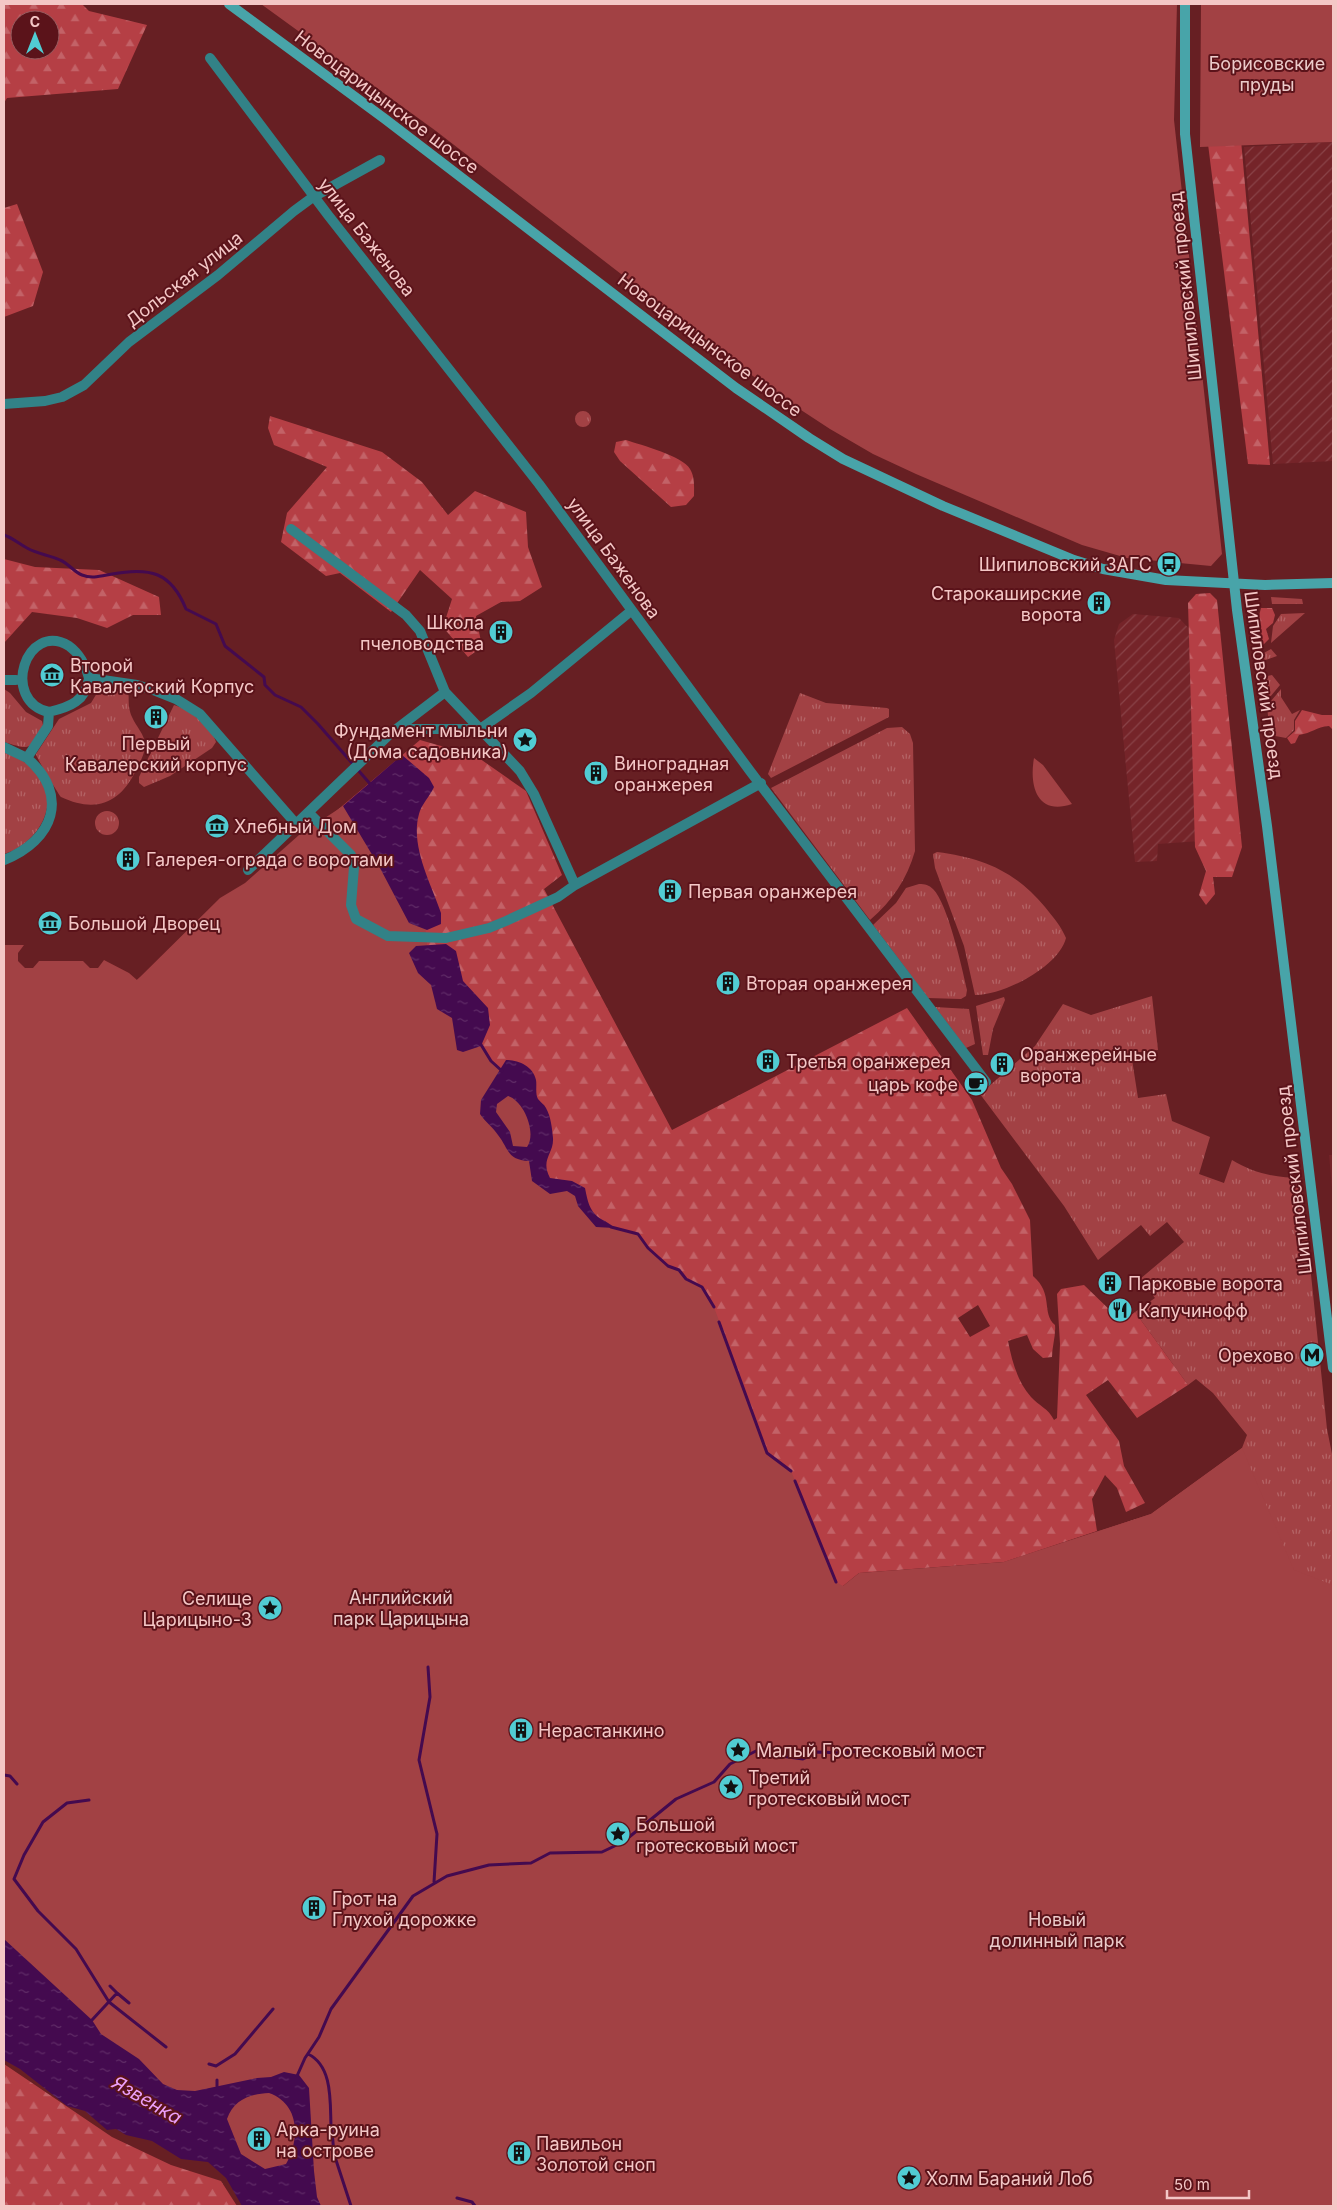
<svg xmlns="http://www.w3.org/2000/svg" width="1337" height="2210" font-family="Inter,sans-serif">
	<defs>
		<pattern id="industrial-furrows" width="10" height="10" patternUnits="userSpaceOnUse" patternTransform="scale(1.25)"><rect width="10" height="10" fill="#752429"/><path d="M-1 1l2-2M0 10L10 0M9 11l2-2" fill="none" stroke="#894247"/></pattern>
		<pattern id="grass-tufts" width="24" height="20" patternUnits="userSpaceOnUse" patternTransform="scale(1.25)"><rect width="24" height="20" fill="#a24144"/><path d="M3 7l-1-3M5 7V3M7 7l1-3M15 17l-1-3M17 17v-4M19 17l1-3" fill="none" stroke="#b46466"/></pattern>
		<pattern id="forest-firs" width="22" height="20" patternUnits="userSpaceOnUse" patternTransform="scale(1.25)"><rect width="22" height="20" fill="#b53f45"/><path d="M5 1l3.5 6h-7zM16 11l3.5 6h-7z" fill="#c36267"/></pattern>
		<pattern id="water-ripples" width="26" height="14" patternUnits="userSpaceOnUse" patternTransform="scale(1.25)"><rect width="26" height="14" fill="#440a4f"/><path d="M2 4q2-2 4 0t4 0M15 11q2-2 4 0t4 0" fill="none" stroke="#602c67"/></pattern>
	</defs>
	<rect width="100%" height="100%" fill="#671f23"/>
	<!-- built -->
	<path fill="#752429" d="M 1329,1155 L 1333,1155 L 1333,1200 Z"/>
	<!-- industrial -->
	<path fill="url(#industrial-furrows)" d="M 1333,142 L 1333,461 L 1273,464 L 1244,147 Z
		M 1133,614 L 1179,618 L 1198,638 L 1228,839 L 1158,844 L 1157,861 L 1135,862 L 1114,640 L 1119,624 Z"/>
	<!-- grass -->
	<path fill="url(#grass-tufts)" d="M575 419a8 8 0 1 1 16 0a8 8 0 1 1-16 0Z
		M 1271,597 L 1302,599 L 1303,604 L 1272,604 Z
		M 1305,613 L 1271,643 L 1273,626 L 1281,614 Z
		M 1271,649 L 1277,656 L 1263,661 L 1262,654 Z
		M 1272,675 L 1280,685 L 1265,703 L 1263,677 Z
		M 107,683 C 140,692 123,693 132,717 C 136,727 145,734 145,745 C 145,754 140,762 136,770 C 120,804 95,813 61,797 C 57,792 36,757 36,754 L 59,719 L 91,703 L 100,688 Z
		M 4,689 L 10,693 L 26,712 L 42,721 L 43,725 C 31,751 30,750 4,742 Z
		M 1281,689 L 1281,697 L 1292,714 L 1300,710 L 1294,720 L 1294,730 L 1286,738 L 1270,735 L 1267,706 Z
		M 800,693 L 826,703 L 887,708 L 889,709 L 889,717 L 771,778 L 768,774 Z
		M 174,705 C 189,709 212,727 216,742 L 212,748 L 170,776 L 144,787 L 139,783 L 139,777 Z
		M 902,727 L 910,734 L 913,743 L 915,851 C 907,879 892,901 870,920 L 771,788 L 887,728 Z
		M 6,751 C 19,759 39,768 45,784 C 56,813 33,846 4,854 L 4,756 Z
		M95 823a12 12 0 1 1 24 0a12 12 0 1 1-24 0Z
		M 937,852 C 983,858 1015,871 1045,907 C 1053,917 1061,926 1066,938 C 1059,967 1002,996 975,995 L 964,946 L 935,868 L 933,854 Z
		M 919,884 C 925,884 929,885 933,889 C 948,904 962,968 967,990 L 966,996 L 961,999 L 928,998 L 873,925 L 896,903 L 906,888 Z
		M 1152,996 L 1158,1050 L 1131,1053 L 1138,1098 L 1166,1094 L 1172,1121 L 1210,1137 L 1199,1174 L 1224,1183 L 1232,1160 C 1253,1173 1276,1178 1301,1178 L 1327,1429 L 1333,1459 L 1333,1585 L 1322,2206 L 566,2206 L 1004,1562 L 1151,1514 L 1242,1448 L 1247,1435 L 1213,1393 L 1196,1379 L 1188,1385 L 1135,1312 L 1155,1298 L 1140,1279 L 1184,1242 L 1167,1222 L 1150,1236 L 1141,1225 L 1098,1260 L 1064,1206 L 980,1094 L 1035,1046 L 1063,1004 L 1091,1015 Z
		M 1004,997 L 1005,1000 L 993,1029 L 988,1055 L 983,1055 L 976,1006 Z
		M 935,1007 L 969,1009 L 975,1044 L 966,1048 Z"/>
	<!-- forest -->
	<path fill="url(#forest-firs)" fill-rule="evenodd" d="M 4,4 L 82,4 L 89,11 L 147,25 L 118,89 L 7,98 L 4,103 ZM 20,20 L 50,20 L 50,50 L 20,50 Z
		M 1207,136 L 1241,140 L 1270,465 L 1248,464 Z
		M 17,204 L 43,272 L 33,306 L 4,317 L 4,208 Z
		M 270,416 L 382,452 L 422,482 L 448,515 L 475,491 L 526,512 L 528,547 L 542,587 L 520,601 L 501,602 L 476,616 L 482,647 L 468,657 L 443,627 L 452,599 L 420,570 L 391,612 L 340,573 L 326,576 L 281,542 L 287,513 L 327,467 L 274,445 L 268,428 Z
		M 626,440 C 641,445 683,456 690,469 C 695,477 694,487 694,496 L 686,505 L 671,507 L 620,461 L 614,452 L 616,442 Z
		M 4,559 L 35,567 L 99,570 L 159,597 L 161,615 L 133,615 L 107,628 L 77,618 L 32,612 L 4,643 Z
		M 1210,593 L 1217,600 L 1242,847 L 1232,877 L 1213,877 L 1215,894 L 1206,905 L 1199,895 L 1206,871 L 1195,847 L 1188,603 L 1196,594 Z
		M 1261,608 L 1272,608 L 1275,615 L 1273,623 L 1266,629 L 1269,639 L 1263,645 L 1259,616 Z
		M 1302,710 L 1322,715 L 1333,715 L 1333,730 L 1329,726 C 1316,727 1312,733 1299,735 L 1295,743 L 1291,744 L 1287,738 L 1295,731 L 1295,721 Z
		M 420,740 L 476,756 L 526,791 L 562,875 L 544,889 L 672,1130 L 907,1008 L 972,1100 L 1001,1168 L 1012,1184 L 1030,1220 L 1033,1276 C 1054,1294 1041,1313 1055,1325 C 1056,1336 1052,1346 1052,1357 L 1043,1358 L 1033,1349 L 1027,1335 L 1008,1341 C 1012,1361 1017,1381 1031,1397 C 1039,1406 1048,1408 1054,1420 L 1057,1418 L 1060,1344 L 1057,1294 L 1061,1289 L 1084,1285 L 1114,1314 L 1129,1317 L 1135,1312 L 1188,1385 L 1137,1418 L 1108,1380 L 1086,1395 L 1119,1441 L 1124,1466 L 1145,1503 L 1126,1512 L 1117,1488 L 1105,1475 L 1092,1499 L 1097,1531 L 1004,1562 L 859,1573 L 843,1586 L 4,1876 L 4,1214 L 111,1002 ZM 978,1305 L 990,1326 L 970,1337 L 958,1318 Z
		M 4,2064 L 112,2137 L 171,2165 L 221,2181 L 237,2206 L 4,2206 Z"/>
	<!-- park -->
	<path fill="#a24144" d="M 261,4 L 1177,4 L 1174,120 L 1222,554 L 1211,566 L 1127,558 L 1082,545 L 916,474 L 873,454 L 830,429 L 775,393 L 436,131 Z
		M 1201,4 L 1333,4 L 1333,142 L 1200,147 Z
		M 1034,758 L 1043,765 L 1072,804 C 1037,816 1029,786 1034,758 Z
		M 370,783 L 424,913 L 428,957 L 478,1032 L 481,1046 L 492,1061 L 527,1093 L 541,1181 L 569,1187 L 583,1201 L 599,1223 L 638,1234 L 648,1248 L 668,1266 L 679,1270 L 686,1279 L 702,1287 L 714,1307 L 767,1453 L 791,1471 L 836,1582 L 843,1586 L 859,1573 L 1004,1562 L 1151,1514 L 1242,1448 L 1294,1570 L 1333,1585 L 1333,2206 L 276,2206 L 4,2010 L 4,945 L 24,945 L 18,953 L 18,961 L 25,968 L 33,968 L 39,961 L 83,961 L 90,968 L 98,968 L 104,960 L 129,973 L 137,980 L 220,898 L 245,883 L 299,835 L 343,806 Z"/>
	<!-- water -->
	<path fill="url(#water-ripples)" fill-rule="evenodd" d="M 402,755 L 429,778 L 434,787 C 430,796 421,805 419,814 C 410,846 431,883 441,913 L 441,924 L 427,930 L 409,923 L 380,868 L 343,806 Z
		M 446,944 L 456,951 L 463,981 L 488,1008 L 490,1025 L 481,1046 L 463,1052 L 457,1050 L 452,1018 L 437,1009 L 431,985 L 418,973 L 409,953 L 416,946 Z
		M 506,1060 C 518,1060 533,1066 536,1080 C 537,1085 535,1094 538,1099 C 540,1102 544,1104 546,1108 C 551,1117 552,1128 553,1138 C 554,1154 540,1159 550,1178 L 572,1181 L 585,1188 C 588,1203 590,1214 605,1221 C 609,1224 611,1224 614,1228 L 596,1227 L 578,1206 L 575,1196 L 567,1191 L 550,1194 L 532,1181 L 529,1161 C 507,1160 509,1149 498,1135 C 493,1127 485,1122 480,1114 L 481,1100 ZM 508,1096 C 524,1101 537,1133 527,1147 L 513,1146 L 510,1132 L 496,1112 L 497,1104 Z
		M 4,1939 L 92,2020 L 101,2034 L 139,2059 L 163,2084 L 177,2090 L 195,2091 L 257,2078 L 271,2077 L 284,2072 L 299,2075 L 309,2088 L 314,2171 L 317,2197 L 321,2206 L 242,2206 L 226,2178 L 208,2162 L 181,2159 L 152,2141 L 126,2135 L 116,2129 L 107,2130 L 85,2111 L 67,2106 L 20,2069 L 4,2060 ZM 269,2093 C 300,2104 300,2139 286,2164 L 265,2169 L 241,2154 L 227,2119 C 234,2100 249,2094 269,2093 Z"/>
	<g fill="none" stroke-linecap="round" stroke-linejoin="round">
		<!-- stream -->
		<path stroke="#440a4f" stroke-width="3" d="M 4,535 C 13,538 19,544 27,548 C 37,554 49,555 60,560 C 68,563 74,572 82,575 C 92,579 101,576 112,574 C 150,567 171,572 186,609 L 216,624 L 225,646 L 264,677 L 265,685 L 275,695 L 301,707 L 318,724 L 372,786
			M 480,1043 L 491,1061 L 502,1071
			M 611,1227 L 638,1234 L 648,1248 L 668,1266 L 679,1270 L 686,1279 L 702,1287 L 714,1307
			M 719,1322 L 767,1453 L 791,1471
			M 795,1481 L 836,1582
			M 428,1667 L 430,1697 L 419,1760 L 437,1834 L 434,1882
			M 4,1775 L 10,1776 L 17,1784
			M 89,1800 L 67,1803 L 43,1822 L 24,1855 L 14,1879 L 38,1911 L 76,1949 L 109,2002 L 166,2047
			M 110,1986 L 117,1993
			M 92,2020 L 117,1993 L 129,2003
			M 308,2054 C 333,2066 330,2102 331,2126
			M 209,2064 L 216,2066 L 235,2054 L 273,2009
			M 297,2076 L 305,2058 L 319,2037 L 331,2009 L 413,1896 L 447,1876 L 489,1865 L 531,1863 L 550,1853 L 602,1852 L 623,1842 L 676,1799 L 714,1782 L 730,1764 L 760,1749 L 781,1756 L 803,1759 L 817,1752 L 843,1753 L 861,1751
			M 217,2080 L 217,2086
			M 332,2131 L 334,2154 L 351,2206
			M 457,2198 L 472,2202 L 475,2206"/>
		<!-- street -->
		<path stroke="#328287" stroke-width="10" d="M 210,58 L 328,215 L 539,484 L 750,771 L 986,1082
			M 4,404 L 45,401 L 62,397 L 84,385 L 129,342 L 218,275 L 294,211 L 313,197 L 380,160
			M 291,529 L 406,615 L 420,631 L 445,692 L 520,771 L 534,794 L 575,885
			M 4,680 L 16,680
			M 49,712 C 0,701 26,620 69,646 C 79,653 86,666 89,678
			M 391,734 L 407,729 L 480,729 L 531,693 L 631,611
			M 4,747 L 27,758 L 48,726 L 49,712 C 70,707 86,701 89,678 L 137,685 L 156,691 L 176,699 L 200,714 L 297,825
			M 309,813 L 351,855 L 354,867 L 351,905 L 356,919 L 388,936 L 446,938 L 489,928 L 506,921 L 558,897 L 575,885 L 761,783
			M 4,860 C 54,840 70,795 27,758
			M 248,870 L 390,734 L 445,692"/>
		<!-- secondary -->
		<path stroke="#48a4a9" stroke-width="10" d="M 229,4 L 385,119 L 736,388 L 809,438 L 843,459 L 943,506 L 1074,560 L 1103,569 L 1166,580 L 1265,585 L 1333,583
			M 1185,4 L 1185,134 L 1237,610 L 1267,826 L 1333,1368"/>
	</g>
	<!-- icons -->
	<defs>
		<symbol id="bus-disc" viewBox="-11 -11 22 22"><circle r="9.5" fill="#51ccd3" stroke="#5b131a"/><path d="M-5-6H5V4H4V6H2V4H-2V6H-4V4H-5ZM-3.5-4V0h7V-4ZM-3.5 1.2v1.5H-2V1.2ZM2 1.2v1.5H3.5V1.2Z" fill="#111"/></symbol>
		<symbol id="building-disc" viewBox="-11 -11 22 22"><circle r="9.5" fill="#51ccd3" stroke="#5b131a"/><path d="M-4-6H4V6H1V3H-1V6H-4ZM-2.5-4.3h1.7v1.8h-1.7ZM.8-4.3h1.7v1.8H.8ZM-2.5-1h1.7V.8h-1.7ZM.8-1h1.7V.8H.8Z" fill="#111"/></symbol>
		<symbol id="museum-disc" viewBox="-11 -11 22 22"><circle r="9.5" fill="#51ccd3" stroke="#5b131a"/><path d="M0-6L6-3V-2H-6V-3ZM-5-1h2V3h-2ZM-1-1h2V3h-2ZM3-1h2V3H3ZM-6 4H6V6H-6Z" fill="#111"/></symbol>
		<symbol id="sight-disc" viewBox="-11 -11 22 22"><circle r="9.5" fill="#51ccd3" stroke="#5b131a"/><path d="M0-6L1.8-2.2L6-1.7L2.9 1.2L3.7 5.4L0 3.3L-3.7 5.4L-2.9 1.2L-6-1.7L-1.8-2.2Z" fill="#111"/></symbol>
		<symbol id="cafe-disc" viewBox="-11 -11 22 22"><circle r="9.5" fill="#51ccd3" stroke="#5b131a"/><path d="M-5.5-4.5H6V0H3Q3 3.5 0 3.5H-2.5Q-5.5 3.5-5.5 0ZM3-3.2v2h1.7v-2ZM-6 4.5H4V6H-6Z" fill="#111"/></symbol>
		<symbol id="restaurant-disc" viewBox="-11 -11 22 22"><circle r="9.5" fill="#51ccd3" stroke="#5b131a"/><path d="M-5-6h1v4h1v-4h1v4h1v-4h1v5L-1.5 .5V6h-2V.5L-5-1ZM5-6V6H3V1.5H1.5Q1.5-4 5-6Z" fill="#111"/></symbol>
		<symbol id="metro-disc" viewBox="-11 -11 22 22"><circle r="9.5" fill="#51ccd3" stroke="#5b131a"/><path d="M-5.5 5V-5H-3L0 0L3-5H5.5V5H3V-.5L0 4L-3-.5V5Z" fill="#111"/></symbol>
	</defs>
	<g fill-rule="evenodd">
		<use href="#bus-disc" x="1155" y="550" width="28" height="28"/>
		<use href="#building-disc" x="1085" y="589" width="28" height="28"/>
		<use href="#building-disc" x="487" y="618" width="28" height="28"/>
		<use href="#museum-disc" x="38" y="661" width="28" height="28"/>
		<use href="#building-disc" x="142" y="703" width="28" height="28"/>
		<use href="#sight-disc" x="511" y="726" width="28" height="28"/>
		<use href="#building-disc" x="582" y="759" width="28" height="28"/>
		<use href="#museum-disc" x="203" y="812" width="28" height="28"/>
		<use href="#building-disc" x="114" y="845" width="28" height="28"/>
		<use href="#building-disc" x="656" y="877" width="28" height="28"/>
		<use href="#museum-disc" x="36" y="909" width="28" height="28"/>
		<use href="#building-disc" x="714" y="969" width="28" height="28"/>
		<use href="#building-disc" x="754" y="1047" width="28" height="28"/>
		<use href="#building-disc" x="988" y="1050" width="28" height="28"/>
		<use href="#cafe-disc" x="962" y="1070" width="28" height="28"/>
		<use href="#building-disc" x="1096" y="1269" width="28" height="28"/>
		<use href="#restaurant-disc" x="1106" y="1296" width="28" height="28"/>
		<use href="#metro-disc" x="1298" y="1341" width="28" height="28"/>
		<use href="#sight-disc" x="256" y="1594" width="28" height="28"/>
		<use href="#building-disc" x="507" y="1716" width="28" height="28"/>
		<use href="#sight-disc" x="724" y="1736" width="28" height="28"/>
		<use href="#sight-disc" x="717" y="1773" width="28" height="28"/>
		<use href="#sight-disc" x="604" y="1820" width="28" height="28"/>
		<use href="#building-disc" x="300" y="1894" width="28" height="28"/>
		<use href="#building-disc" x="245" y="2125" width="28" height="28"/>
		<use href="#building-disc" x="505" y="2139" width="28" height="28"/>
		<use href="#sight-disc" x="895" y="2164" width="28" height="28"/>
	</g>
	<g text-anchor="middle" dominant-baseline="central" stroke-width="4" stroke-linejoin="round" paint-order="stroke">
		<!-- park labels -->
		<g font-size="18" fill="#eccbca" stroke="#5b131a">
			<text x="1267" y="63">Борисовские<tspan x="1267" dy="21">пруды</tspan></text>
			<text x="401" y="1597">Английский<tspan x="401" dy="21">парк Царицына</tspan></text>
			<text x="1057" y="1919">Новый<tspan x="1057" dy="21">долинный парк</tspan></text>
		</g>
		<!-- street labels -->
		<g font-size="18" fill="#f4c7c6" stroke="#5b131a">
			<text transform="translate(387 102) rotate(37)">Новоцарицынское шоссе</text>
			<text transform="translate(367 237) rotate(52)">улица Баженова</text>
			<text transform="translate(184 279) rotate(-38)">Дольская улица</text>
			<text transform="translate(1185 286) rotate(-96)">Шипиловский проезд</text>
			<text transform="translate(710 345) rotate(37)">Новоцарицынское шоссе</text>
			<text transform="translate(614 558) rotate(54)">улица Баженова</text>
			<text transform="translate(1264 685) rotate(82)">Шипиловский проезд</text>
			<text transform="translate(1294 1180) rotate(-97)">Шипиловский проезд</text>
		</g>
		<!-- poi labels -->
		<g font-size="18" fill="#f4c7c6" stroke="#5b131a" text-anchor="start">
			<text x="1152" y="564" text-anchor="end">Шипиловский ЗАГС</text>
			<text x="1082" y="593" text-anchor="end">Старокаширские<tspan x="1082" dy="21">ворота</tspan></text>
			<text x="484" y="622" text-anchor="end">Школа<tspan x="484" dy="21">пчеловодства</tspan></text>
			<text x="70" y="665">Второй<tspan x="70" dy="21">Кавалерский Корпус</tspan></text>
			<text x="508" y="730" text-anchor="end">Фундамент мыльни<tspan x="508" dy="21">(Дома садовника)</tspan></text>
			<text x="156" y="743" text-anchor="middle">Первый<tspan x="156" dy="21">Кавалерский корпус</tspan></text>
			<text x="614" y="763">Виноградная<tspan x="614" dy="21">оранжерея</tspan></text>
			<text x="234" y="826">Хлебный Дом</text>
			<text x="146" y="859">Галерея-ограда с воротами</text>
			<text x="688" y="891">Первая оранжерея</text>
			<text x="68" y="923">Большой Дворец</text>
			<text x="746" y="983">Вторая оранжерея</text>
			<text x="1020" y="1054">Оранжерейные<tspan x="1020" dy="21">ворота</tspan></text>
			<text x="786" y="1061">Третья оранжерея</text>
			<text x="958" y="1084" text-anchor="end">царь кофе</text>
			<text x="1128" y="1283">Парковые ворота</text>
			<text x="1138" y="1310">Капучинофф</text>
			<text x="1294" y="1355" text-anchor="end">Орехово</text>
			<text x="252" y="1598" text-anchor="end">Селище<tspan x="252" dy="21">Царицыно-3</tspan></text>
			<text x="538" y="1730">Нерастанкино</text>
			<text x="756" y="1750">Малый Гротесковый мост</text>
			<text x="748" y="1777">Третий<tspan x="748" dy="21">гротесковый мост</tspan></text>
			<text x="636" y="1824">Большой<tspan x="636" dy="21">гротесковый мост</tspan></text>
			<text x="332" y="1898">Грот на<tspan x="332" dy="21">Глухой дорожке</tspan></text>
			<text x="276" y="2129">Арка-руина<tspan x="276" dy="21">на острове</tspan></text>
			<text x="536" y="2143">Павильон<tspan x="536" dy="21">Золотой сноп</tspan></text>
			<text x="926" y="2178">Холм Бараний Лоб</text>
		</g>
		<!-- water labels -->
		<g font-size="19" font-style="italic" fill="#eb9ffa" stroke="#5b131a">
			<text transform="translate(147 2100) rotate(30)">Язвенка</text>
		</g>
	</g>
	<!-- border -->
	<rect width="1337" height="2210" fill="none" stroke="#f4c7c6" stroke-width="10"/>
	<!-- north arrow -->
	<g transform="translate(35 35)"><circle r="24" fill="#5b131a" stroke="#985b5f"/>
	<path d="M0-4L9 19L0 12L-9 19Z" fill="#51ccd3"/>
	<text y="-8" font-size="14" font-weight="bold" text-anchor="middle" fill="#f4c7c6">С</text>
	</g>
	<!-- scale -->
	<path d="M1167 2190v8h82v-8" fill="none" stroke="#f4c7c6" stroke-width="2.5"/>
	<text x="1174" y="2190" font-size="15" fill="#f4c7c6" stroke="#5b131a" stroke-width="4" paint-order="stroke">50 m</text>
</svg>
